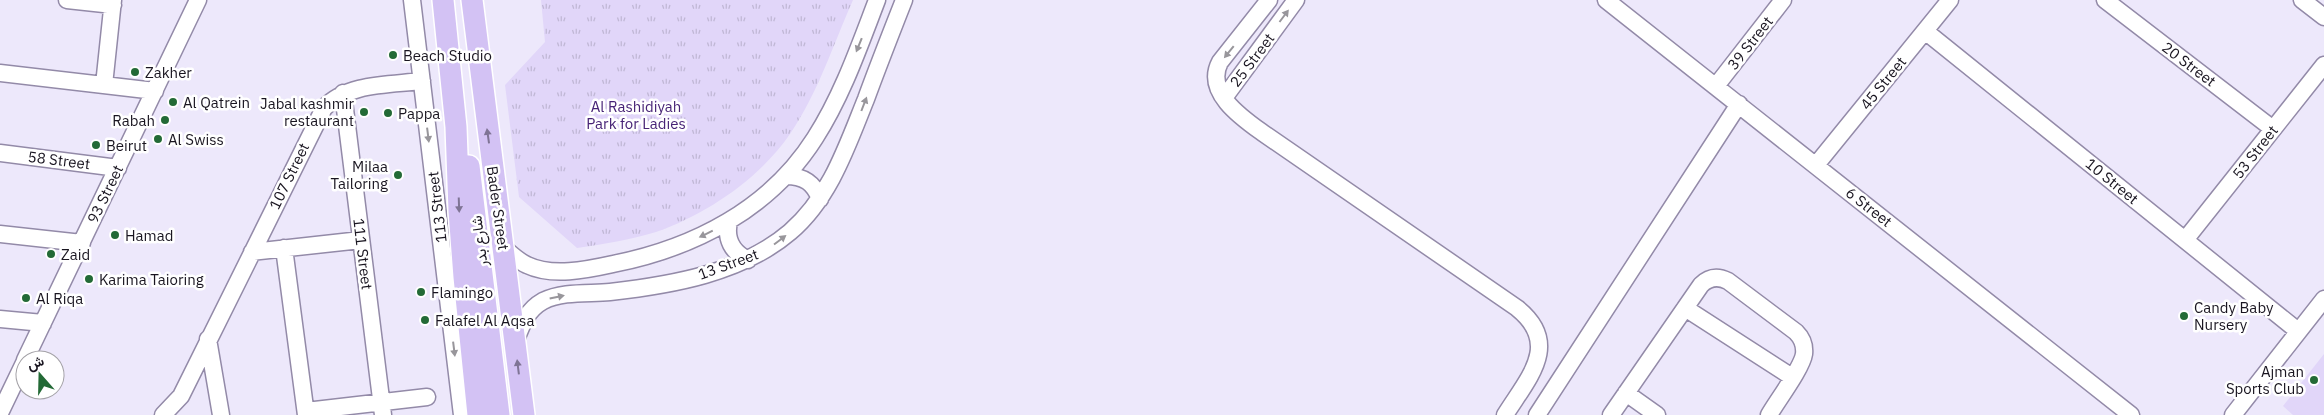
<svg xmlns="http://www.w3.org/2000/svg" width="2324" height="415" font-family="'IBM Plex Sans',Vazirmatn,sans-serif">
	<defs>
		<pattern id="grass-tufts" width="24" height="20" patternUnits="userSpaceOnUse" patternTransform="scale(1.25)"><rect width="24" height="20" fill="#e1d6f9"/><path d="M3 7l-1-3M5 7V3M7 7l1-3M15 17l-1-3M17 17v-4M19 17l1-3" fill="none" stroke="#c0b7d5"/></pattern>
	</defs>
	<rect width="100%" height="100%" fill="#ede8fb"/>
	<!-- grass -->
	<path fill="url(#grass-tufts)" d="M 541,0 L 853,0 C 833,45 818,93 790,134 C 759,179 707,214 656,232 C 630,240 604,244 577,248 L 519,197 L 505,85 L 545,42 Z"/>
	<!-- pitch -->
	<path fill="#e1d6f9" d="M 2324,354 L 2324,415 L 2293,415 L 2283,406 Z"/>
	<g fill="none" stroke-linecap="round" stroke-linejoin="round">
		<defs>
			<path id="minor" d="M 67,0 L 113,5
				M 412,0 L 462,415
				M 1269,0 L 1220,62 C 1204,92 1242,118 1263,133 L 1517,308 C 1562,344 1528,378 1505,415
				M 1606,0 L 2131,415
				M 2105,0 L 2273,129
				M 2302,0 L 2324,17
				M 1925,31 L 2298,331
				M 0,73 L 155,91
				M 104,85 L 113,0
				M 1716,86 L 1783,0
				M 343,93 L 383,415
				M 1224,98 L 1296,0
				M 0,153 L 118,168
				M 1816,165 L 1950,0
				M 786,176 C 804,176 814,183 820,199
				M 729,222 C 725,239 732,252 748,260
				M 0,234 L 82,243
				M 2185,240 L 2324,65
				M 503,247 C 511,254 518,261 527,265 C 552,277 586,270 613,264 C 694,248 770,209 815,138 C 842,96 859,47 877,0
				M 284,248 L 306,415
				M 252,252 L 361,240
				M 1685,308 L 1792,377
				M 0,319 L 43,323
				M 208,339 L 221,415
				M 516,340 C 522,324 527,310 543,301 C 563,291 589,294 610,292 C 672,285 742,273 790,232 C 830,198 847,146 866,99 C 878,66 891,33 904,0
				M 25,360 L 198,0
				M 1626,393 L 1657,415
				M 306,411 L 427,397
				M 0,413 L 25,361
				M 163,415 L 181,396 L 324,108 C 347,83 389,85 422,81
				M 1537,415 L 1739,104
				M 1611,415 L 1701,285 C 1709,277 1718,276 1728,281 L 1796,332 C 1802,338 1805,345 1804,354 C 1802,368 1777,401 1769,415
				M 2233,415 L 2324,299"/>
			<path id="major" d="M 443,0 L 456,127 L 459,211 L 464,277 L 478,415
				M 472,0 L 524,415
				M 469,166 L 499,415"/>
		</defs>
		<!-- minor casing -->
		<use href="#minor" stroke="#938aa8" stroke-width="19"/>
		<!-- major casing -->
		<use href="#major" stroke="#fff" stroke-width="24"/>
		<!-- minor -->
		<use href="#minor" stroke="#fff" stroke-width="16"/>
		<!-- major -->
		<use href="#major" stroke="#d3c2f4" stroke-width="21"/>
	</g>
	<!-- one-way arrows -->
	<defs><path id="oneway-solid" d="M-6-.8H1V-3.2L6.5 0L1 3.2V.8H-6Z" transform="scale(1.25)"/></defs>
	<g fill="#98969b">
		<use href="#oneway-solid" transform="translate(1284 16) rotate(-53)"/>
		<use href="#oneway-solid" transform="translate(859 45) rotate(112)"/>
		<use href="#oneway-solid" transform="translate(1229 52) rotate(129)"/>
		<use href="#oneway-solid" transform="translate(864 104) rotate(-69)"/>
		<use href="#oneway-solid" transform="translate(428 135) rotate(83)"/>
		<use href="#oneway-solid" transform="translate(706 234) rotate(154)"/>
		<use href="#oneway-solid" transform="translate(780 240) rotate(-37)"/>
		<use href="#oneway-solid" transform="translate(557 297) rotate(-12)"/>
		<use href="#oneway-solid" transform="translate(454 349) rotate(83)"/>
	</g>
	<g fill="#7f7495">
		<use href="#oneway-solid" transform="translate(488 136) rotate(-98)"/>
		<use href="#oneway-solid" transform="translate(459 205) rotate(88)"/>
		<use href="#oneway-solid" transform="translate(518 367) rotate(-97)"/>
	</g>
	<!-- markers -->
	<g fill="#236a36" stroke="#fff" stroke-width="2">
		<circle cx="393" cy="55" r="5"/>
		<circle cx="135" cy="72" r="5"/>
		<circle cx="173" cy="102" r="5"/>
		<circle cx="364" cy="112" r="5"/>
		<circle cx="388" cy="113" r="5"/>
		<circle cx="165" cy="120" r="5"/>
		<circle cx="158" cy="139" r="5"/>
		<circle cx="96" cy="145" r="5"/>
		<circle cx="398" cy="175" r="5"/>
		<circle cx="115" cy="235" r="5"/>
		<circle cx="51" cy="254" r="5"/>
		<circle cx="89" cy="279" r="5"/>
		<circle cx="421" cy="292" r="5"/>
		<circle cx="26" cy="298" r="5"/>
		<circle cx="2184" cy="316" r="5"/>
		<circle cx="425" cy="320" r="5"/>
		<circle cx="2314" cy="380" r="5"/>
	</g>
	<g text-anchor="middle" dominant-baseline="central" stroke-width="5" stroke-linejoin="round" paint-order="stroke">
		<!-- street labels -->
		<g font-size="15" fill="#191520" stroke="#fff">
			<text transform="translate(1750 43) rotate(-52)">39 Street</text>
			<text transform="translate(1252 60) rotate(-53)">25 Street</text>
			<text transform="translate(2189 64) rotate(37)">20 Street</text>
			<text transform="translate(1883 83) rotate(-51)">45 Street</text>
			<text transform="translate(2255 152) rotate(-52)">53 Street</text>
			<text transform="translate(59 160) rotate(7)">58 Street</text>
			<text transform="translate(289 176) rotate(-64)">107 Street</text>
			<text transform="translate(2112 181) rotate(39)">10 Street</text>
			<text transform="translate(105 194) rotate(-64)">93 Street</text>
			<text transform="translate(437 207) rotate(-97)">113 Street</text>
			<text transform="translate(1869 207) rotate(38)">6 Street</text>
			<text transform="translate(498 208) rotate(82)">Bader Street</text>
			<text transform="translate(479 241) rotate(-97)">شارع بدر</text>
			<text transform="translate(363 254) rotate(83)">111 Street</text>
			<text transform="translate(728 264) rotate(-20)">13 Street</text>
		</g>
		<!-- poi labels -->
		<g font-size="15" fill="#191520" stroke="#fff" text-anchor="start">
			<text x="403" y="55">Beach Studio</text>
			<text x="145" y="72">Zakher</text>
			<text x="183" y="102">Al Qatrein</text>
			<text x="354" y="103" text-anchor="end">Jabal kashmir<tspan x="354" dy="17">restaurant</tspan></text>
			<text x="398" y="113">Pappa</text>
			<text x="155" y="120" text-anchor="end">Rabah</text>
			<text x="168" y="139">Al Swiss</text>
			<text x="106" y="145">Beirut</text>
			<text x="388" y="166" text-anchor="end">Milaa<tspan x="388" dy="17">Tailoring</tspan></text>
			<text x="125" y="235">Hamad</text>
			<text x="61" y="254">Zaid</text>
			<text x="99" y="279">Karima Taioring</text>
			<text x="431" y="292">Flamingo</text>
			<text x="36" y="298">Al Riqa</text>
			<text x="2194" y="307">Candy Baby<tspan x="2194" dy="17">Nursery</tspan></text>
			<text x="435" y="320">Falafel Al Aqsa</text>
			<text x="2304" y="371" text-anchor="end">Ajman<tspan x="2304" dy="17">Sports Club</tspan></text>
		</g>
		<!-- park labels -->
		<g font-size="15" fill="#472376" stroke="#fff">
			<text x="636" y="106">Al Rashidiyah<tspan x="636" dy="17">Park for Ladies</tspan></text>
		</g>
	</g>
	<!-- north arrow -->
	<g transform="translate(40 375) rotate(340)"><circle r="24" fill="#ffffff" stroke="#a3a1a6"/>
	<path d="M0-4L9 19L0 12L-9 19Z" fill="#236a36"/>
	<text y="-8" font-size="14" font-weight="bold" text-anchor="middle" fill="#191520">ش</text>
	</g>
</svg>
